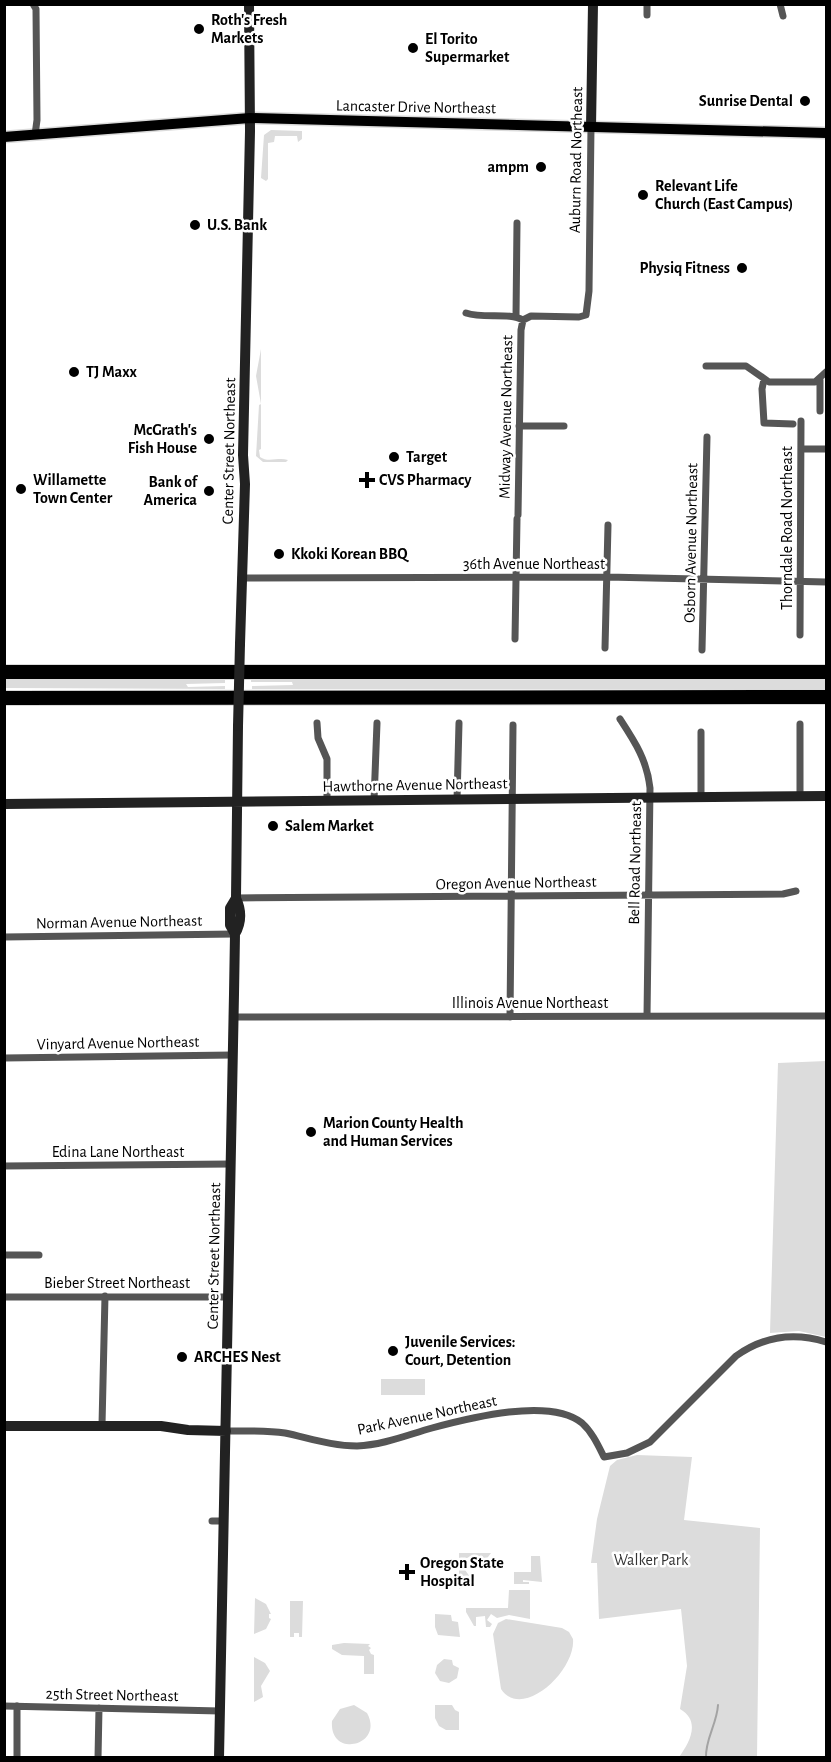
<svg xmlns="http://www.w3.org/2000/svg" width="831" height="1762" font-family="'Alegreya Sans',sans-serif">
	<rect width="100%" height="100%" fill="#fff"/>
	<!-- green -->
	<path fill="#dcdcdc" d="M 271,130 L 302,131 L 302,139 L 298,142 L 297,136 L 275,136 L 274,142 L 268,143 L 268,179 L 266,181 L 261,178 L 264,135 Z
		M 261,349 L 261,449 L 259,450 L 260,457 C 268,463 278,457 288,460 L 286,462 L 263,462 L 256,456 L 259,405 L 261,404 L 256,376 Z
		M 5,680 L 225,680 L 225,683 L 186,684 L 188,687 L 225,686 L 225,689 L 5,688 Z
		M 251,680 L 826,680 L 826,689 L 252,689 L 252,686 L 293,685 L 292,682 L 251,682 Z
		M 826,1061 L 826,1337 L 799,1331 L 770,1333 L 778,1063 Z
		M 381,1379 L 425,1379 L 425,1395 L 381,1395 Z
		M 637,1455 L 692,1457 L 684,1520 L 760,1528 L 757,1757 L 679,1757 C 690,1742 701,1721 680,1709 L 687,1666 L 681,1609 L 599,1619 L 597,1563 L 591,1563 L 597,1519 L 610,1466 L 617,1460 Z
		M 459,1553 L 491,1553 L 485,1561 L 479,1561 L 471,1556 L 465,1559 L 463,1567 L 470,1577 L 468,1584 L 459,1589 Z
		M 531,1556 L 540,1556 L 542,1582 L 523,1580 L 523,1582 L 529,1582 L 529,1584 L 514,1584 L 514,1572 L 531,1572 Z
		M 509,1590 L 530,1590 L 530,1619 L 509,1615 L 497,1618 L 491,1614 L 487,1620 L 492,1624 L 490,1627 L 486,1627 L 485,1616 L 476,1617 L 476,1626 L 474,1626 L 466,1612 L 466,1608 L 508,1608 Z
		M 255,1598 L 266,1604 L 271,1614 L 269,1614 L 269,1618 L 271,1619 L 266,1629 L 254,1634 Z
		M 290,1601 L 303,1601 L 302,1637 L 299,1637 L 299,1633 L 294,1633 L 294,1637 L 290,1637 Z
		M 435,1614 L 451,1615 L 452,1621 L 458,1622 L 460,1637 L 438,1635 L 435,1627 Z
		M 506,1619 L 562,1628 L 569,1632 L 573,1639 C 576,1671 522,1721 501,1689 L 493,1634 L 498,1623 Z
		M 344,1643 L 370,1644 L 368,1646 L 371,1648 L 369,1650 L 371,1654 L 374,1655 L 374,1674 L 364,1674 L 364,1656 L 342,1655 L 332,1649 L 332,1645 Z
		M 254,1657 L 265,1663 L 270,1671 L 261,1686 L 263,1697 L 254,1702 Z
		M 444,1659 L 452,1660 L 453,1665 L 459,1668 L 457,1678 L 449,1683 L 440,1681 L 435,1673 L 437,1665 Z
		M 354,1705 L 367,1713 C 385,1746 329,1759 332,1721 L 340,1709 Z
		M 435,1705 L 452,1705 L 455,1710 L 459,1712 L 459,1730 L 446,1730 L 439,1726 L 435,1718 Z"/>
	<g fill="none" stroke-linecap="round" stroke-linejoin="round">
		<!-- stream -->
		<path stroke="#a3a3a3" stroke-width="2" d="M 706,1758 C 705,1739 717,1724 718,1705"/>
		<defs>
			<path id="primary" d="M 4,137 L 250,118 L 826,133"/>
			<path id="highway" d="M 4,672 L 826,672
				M 4,698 L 826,697"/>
		</defs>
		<!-- primary casing -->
		<use href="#primary" stroke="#dbdbdb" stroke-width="13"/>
		<!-- highway casing -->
		<use href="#highway" stroke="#dbdbdb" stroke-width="16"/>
		<!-- street -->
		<path stroke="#555" stroke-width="7" d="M 33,4 L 36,9 L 37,120 L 35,135
			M 780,4 L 783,16
			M 647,15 L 647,4
			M 466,313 C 484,319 509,312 523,320 L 531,316 L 579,317 L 586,315 L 589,291 L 591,127
			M 516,317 L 517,223
			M 706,366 L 746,366 L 769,382 L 815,382 L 826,372
			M 764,379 L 762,389 L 764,423 L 793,424
			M 820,380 L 820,411
			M 519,426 L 564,426
			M 801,449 L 826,449
			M 518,515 L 521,330 L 523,320
			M 241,578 L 607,577 L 826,582
			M 800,635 L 801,421
			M 515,639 L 517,519
			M 605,648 L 608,525
			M 702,650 L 707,437
			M 620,719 C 635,742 647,760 650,788 L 647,1016
			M 317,723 L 318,738 L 327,759 L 327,801
			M 800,724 L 800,796
			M 701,732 L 701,797
			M 457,800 L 459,723
			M 374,801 L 377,723
			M 236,898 L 783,894 L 796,891
			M 4,937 L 235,934
			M 234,1017 L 826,1016
			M 510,1017 L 513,725
			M 4,1058 L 233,1055
			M 4,1166 L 231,1164
			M 4,1255 L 39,1255
			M 4,1297 L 229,1297
			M 102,1425 L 105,1296
			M 226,1431 C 246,1431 266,1430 285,1433 C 309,1438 332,1446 357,1446 C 383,1445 407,1435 432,1428 C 469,1418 550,1397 582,1423 C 592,1432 598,1445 604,1457 L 627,1453 L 650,1442 L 736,1356 C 764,1336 794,1332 826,1342
			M 212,1521 L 224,1521
			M 4,1706 L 220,1711
			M 17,1758 L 17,1706
			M 98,1758 L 99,1708"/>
		<!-- secondary -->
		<path stroke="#222" stroke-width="10" d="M 591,127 L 593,4
			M 240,644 L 245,484 L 243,455 L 250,131 L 249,4
			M 4,804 L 826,796
			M 235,934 C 242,922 242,911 236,898 L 238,726
			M 4,1426 L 161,1426 L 188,1430 L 226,1431
			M 219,1758 L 234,994 L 235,934 L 230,925 L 230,908 L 236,898"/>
		<!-- primary -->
		<use href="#primary" stroke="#000" stroke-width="10"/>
		<!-- highway -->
		<use href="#highway" stroke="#000" stroke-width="14"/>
		<!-- secondary-bridge -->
		<path stroke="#222" stroke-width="10" d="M 238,726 L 240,644"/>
	</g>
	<!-- markers -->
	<g fill="#000" stroke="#fff" stroke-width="2">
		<circle cx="199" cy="29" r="6"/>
		<circle cx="413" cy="48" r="6"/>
		<circle cx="805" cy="101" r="6"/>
		<circle cx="541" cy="167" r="6"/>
		<circle cx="643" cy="195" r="6"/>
		<circle cx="195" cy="225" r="6"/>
		<circle cx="742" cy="268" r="6"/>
		<circle cx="74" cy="372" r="6"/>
		<circle cx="209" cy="439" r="6"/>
		<circle cx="394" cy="457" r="6"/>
		<path d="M364 471h6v6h6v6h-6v6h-6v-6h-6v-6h6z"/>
		<circle cx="21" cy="489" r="6"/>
		<circle cx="209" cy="491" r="6"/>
		<circle cx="279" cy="554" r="6"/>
		<circle cx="273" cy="826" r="6"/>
		<circle cx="311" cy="1132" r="6"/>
		<circle cx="393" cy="1351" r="6"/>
		<circle cx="182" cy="1357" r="6"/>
		<path d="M404 1563h6v6h6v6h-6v6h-6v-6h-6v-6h6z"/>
	</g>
	<g text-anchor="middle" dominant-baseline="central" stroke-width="5" stroke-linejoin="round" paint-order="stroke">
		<!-- poi labels -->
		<g font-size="16" font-weight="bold" fill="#000" stroke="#fff" text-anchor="start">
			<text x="211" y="20">Roth's Fresh<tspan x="211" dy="18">Markets</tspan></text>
			<text x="425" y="39">El Torito<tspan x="425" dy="18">Supermarket</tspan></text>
			<text x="793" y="101" text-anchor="end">Sunrise Dental</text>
			<text x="529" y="167" text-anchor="end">ampm</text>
			<text x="655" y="186">Relevant Life<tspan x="655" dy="18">Church (East Campus)</tspan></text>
			<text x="207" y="225">U.S. Bank</text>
			<text x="730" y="268" text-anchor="end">Physiq Fitness</text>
			<text x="86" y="372">TJ Maxx</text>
			<text x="197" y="430" text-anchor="end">McGrath's<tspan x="197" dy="18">Fish House</tspan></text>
			<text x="406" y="457">Target</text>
			<text x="33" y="480">Willamette<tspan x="33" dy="18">Town Center</tspan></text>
			<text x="379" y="480">CVS Pharmacy</text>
			<text x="197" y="482" text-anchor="end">Bank of<tspan x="197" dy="18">America</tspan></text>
			<text x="291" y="554">Kkoki Korean BBQ</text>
			<text x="285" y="826">Salem Market</text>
			<text x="323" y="1123">Marion County Health<tspan x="323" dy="18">and Human Services</tspan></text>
			<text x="405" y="1342">Juvenile Services:<tspan x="405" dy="18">Court, Detention</tspan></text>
			<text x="194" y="1357">ARCHES Nest</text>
			<text x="420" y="1563">Oregon State<tspan x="420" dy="18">Hospital</tspan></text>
		</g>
		<!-- street labels -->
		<g font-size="16" fill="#000" stroke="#fff">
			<text transform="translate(416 107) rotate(1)">Lancaster Drive Northeast</text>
			<text transform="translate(576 160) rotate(-89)">Auburn Road Northeast</text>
			<text transform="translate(506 417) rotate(-89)">Midway Avenue Northeast</text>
			<text transform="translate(229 451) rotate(-89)">Center Street Northeast</text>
			<text transform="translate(787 528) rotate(-90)">Thorndale Road Northeast</text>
			<text transform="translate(691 543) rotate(-89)">Osborn Avenue Northeast</text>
			<text x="534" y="564">36th Avenue Northeast</text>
			<text transform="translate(415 785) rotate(-1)">Hawthorne Avenue Northeast</text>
			<text transform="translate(635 863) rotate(-89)">Bell Road Northeast</text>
			<text transform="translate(516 883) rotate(-1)">Oregon Avenue Northeast</text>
			<text transform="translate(119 922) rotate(-1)">Norman Avenue Northeast</text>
			<text x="530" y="1003">Illinois Avenue Northeast</text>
			<text transform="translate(118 1043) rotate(-1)">Vinyard Avenue Northeast</text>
			<text x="118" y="1152">Edina Lane Northeast</text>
			<text transform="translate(214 1256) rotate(-89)">Center Street Northeast</text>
			<text x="117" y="1283">Bieber Street Northeast</text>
			<text transform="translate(427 1415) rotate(-12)">Park Avenue Northeast</text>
			<text transform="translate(112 1695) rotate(1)">25th Street Northeast</text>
		</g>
		<!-- park labels -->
		<g font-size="16" fill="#333" stroke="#fff">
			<text x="651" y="1560">Walker Park</text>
		</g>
	</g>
	<!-- border -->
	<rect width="831" height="1762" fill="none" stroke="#000000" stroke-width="12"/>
</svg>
